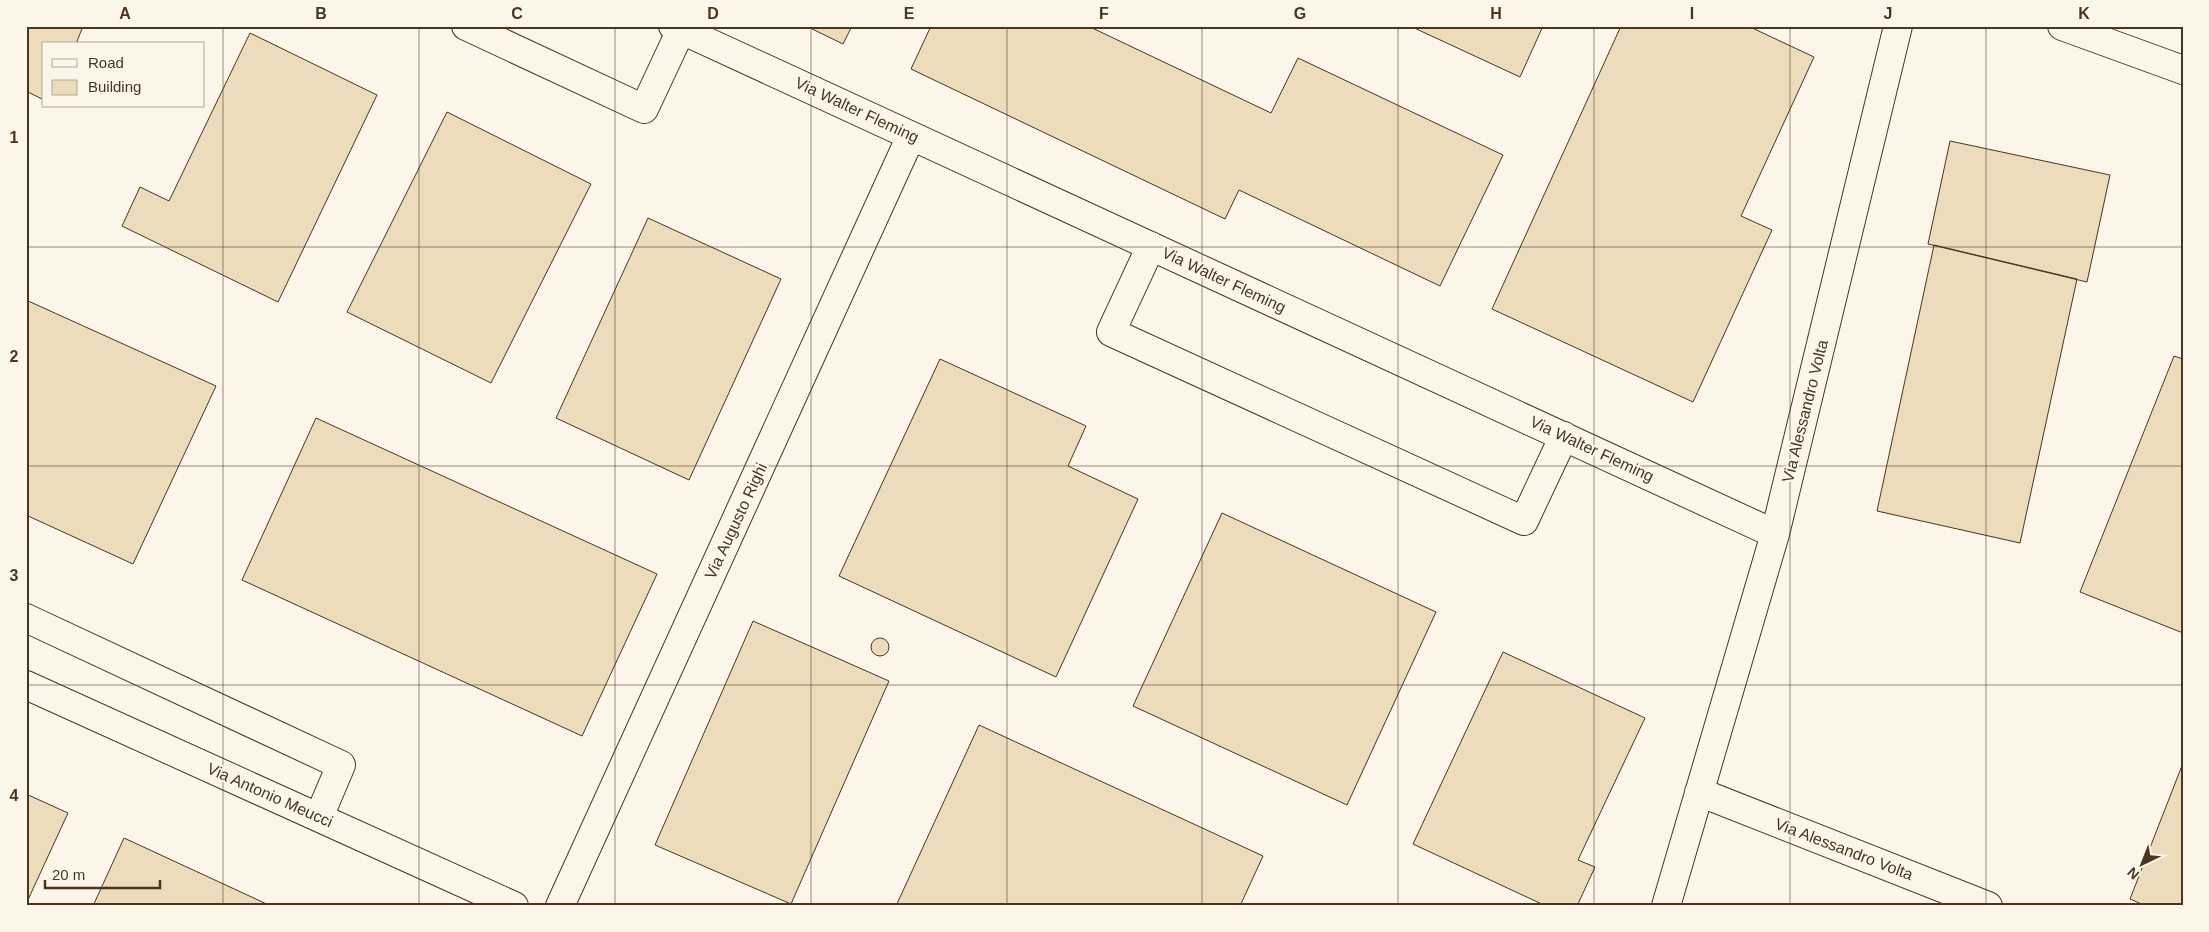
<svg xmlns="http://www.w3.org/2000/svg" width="2209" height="932" font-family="Helvetica,sans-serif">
	<rect width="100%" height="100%" fill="#fbf6e9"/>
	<!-- building -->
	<path fill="#ecdcbc" stroke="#4a3520" d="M 26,26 L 83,26 L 76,44 L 44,44 L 44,100 L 26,91 Z
		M 806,26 L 852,26 L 843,44 Z
		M 931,26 L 1088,26 L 1271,113 L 1298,58 L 1503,155 L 1440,286 L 1239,190 L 1225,219 L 911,69 Z
		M 1410,26 L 1543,26 L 1520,77 Z
		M 1621,26 L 1748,26 L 1814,57 L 1741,216 L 1772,230 L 1693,402 L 1492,309 Z
		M 250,33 L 377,95 L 278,302 L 122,226 L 140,187 L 169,201 Z
		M 447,112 L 591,184 L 491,383 L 347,312 Z
		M 1950,141 L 2110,175 L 2087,282 L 1928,244 Z
		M 648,218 L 781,279 L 689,480 L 556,418 Z
		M 1934,245 L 2077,279 L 2020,543 L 1877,511 Z
		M 26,300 L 216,386 L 133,564 L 26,515 Z
		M 2174,356 L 2183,359 L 2183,633 L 2080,592 Z
		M 940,359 L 1086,426 L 1068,466 L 1138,499 L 1056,677 L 839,576 Z
		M 316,418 L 657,574 L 582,736 L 242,580 Z
		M 1222,513 L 1436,612 L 1347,805 L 1133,706 Z
		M 753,621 L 889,681 L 791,904 L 655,845 Z
		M871 647a9 9 0 1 1 18 0a9 9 0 1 1-18 0Z
		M 1503,652 L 1645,718 L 1578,860 L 1595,867 L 1577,906 L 1546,906 L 1413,844 Z
		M 979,725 L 1263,856 L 1240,906 L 896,906 Z
		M 2183,763 L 2183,906 L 2146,906 L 2130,899 Z
		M 26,794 L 68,813 L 26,904 Z
		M 124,838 L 271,906 L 93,906 Z"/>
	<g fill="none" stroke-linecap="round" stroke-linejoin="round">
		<defs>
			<path id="minor" d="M 466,26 L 644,109 L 681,30
				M 673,26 L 1775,534
				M 2062,26 L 2183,70
				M 1151,246 L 1111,332 L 1524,521 L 1564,436
				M 26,618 L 341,765 L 319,817
				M 26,685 L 514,906
				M 1699,792 L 1988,906
				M 560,906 L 911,136
				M 1666,906 L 1775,534 L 1898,26"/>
		</defs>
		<!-- minor casing -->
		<use href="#minor" stroke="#4a3520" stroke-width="30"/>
		<!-- minor -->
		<use href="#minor" stroke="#fbf6e9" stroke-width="28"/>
	</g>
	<!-- grid -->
	<path fill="none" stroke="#4a3520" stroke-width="1" stroke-opacity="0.55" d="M 223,26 L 223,906M 419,26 L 419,906M 615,26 L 615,906M 811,26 L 811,906M 1007,26 L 1007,906M 1202,26 L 1202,906M 1398,26 L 1398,906M 1594,26 L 1594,906M 1790,26 L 1790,906M 1986,26 L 1986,906M 26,247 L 2183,247M 26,466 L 2183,466M 26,685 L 2183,685"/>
	<g text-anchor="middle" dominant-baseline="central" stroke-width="4" stroke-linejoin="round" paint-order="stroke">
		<!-- street labels -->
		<g font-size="16" fill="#4a3520" stroke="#fbf6e9">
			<text transform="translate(857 110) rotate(25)">Via Walter Fleming</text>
			<text transform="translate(1224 280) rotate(25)">Via Walter Fleming</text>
			<text transform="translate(1805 411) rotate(-76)">Via Alessandro Volta</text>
			<text transform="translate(1592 449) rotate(25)">Via Walter Fleming</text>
			<text transform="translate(736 521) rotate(-65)">Via Augusto Righi</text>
			<text transform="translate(270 795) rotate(24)">Via Antonio Meucci</text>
			<text transform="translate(1844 849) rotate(21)">Via Alessandro Volta</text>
		</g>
	</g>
	<!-- border -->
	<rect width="2209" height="932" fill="none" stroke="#fbf6e9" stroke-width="55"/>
	<!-- legend -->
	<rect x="42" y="42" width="162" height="65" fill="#fbf6e9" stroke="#b4a999"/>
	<rect x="52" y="59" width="25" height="8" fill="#fbf6e9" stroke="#b4a999"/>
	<text x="88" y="68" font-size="15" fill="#4a3520">Road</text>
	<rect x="52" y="80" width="25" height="15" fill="#ecdcbc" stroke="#b4a999"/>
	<text x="88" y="92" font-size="15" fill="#4a3520">Building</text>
	<!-- north arrow -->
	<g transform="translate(2142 864) rotate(223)" stroke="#fbf6e9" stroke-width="4" paint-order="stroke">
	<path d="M0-4L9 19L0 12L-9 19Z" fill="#4a3520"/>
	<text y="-8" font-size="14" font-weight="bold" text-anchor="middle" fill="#4a3520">N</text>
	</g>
	<!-- scale -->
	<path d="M45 880v8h115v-8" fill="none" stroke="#4a3520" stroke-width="2.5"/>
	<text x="52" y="880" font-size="15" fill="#4a3520" stroke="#fbf6e9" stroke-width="4" paint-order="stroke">20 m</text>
	<rect x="28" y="28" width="2154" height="876" fill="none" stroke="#4a3520" stroke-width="2"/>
	<g font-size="16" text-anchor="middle" font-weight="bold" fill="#4a3520">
		<text x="125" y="19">A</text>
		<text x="321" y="19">B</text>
		<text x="517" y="19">C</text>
		<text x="713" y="19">D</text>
		<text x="909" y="19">E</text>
		<text x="1104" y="19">F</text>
		<text x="1300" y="19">G</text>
		<text x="1496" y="19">H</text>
		<text x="1692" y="19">I</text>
		<text x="1888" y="19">J</text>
		<text x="2084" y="19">K</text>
		<text x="14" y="143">1</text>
		<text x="14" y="362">2</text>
		<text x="14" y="581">3</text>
		<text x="14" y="801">4</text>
	</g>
</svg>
